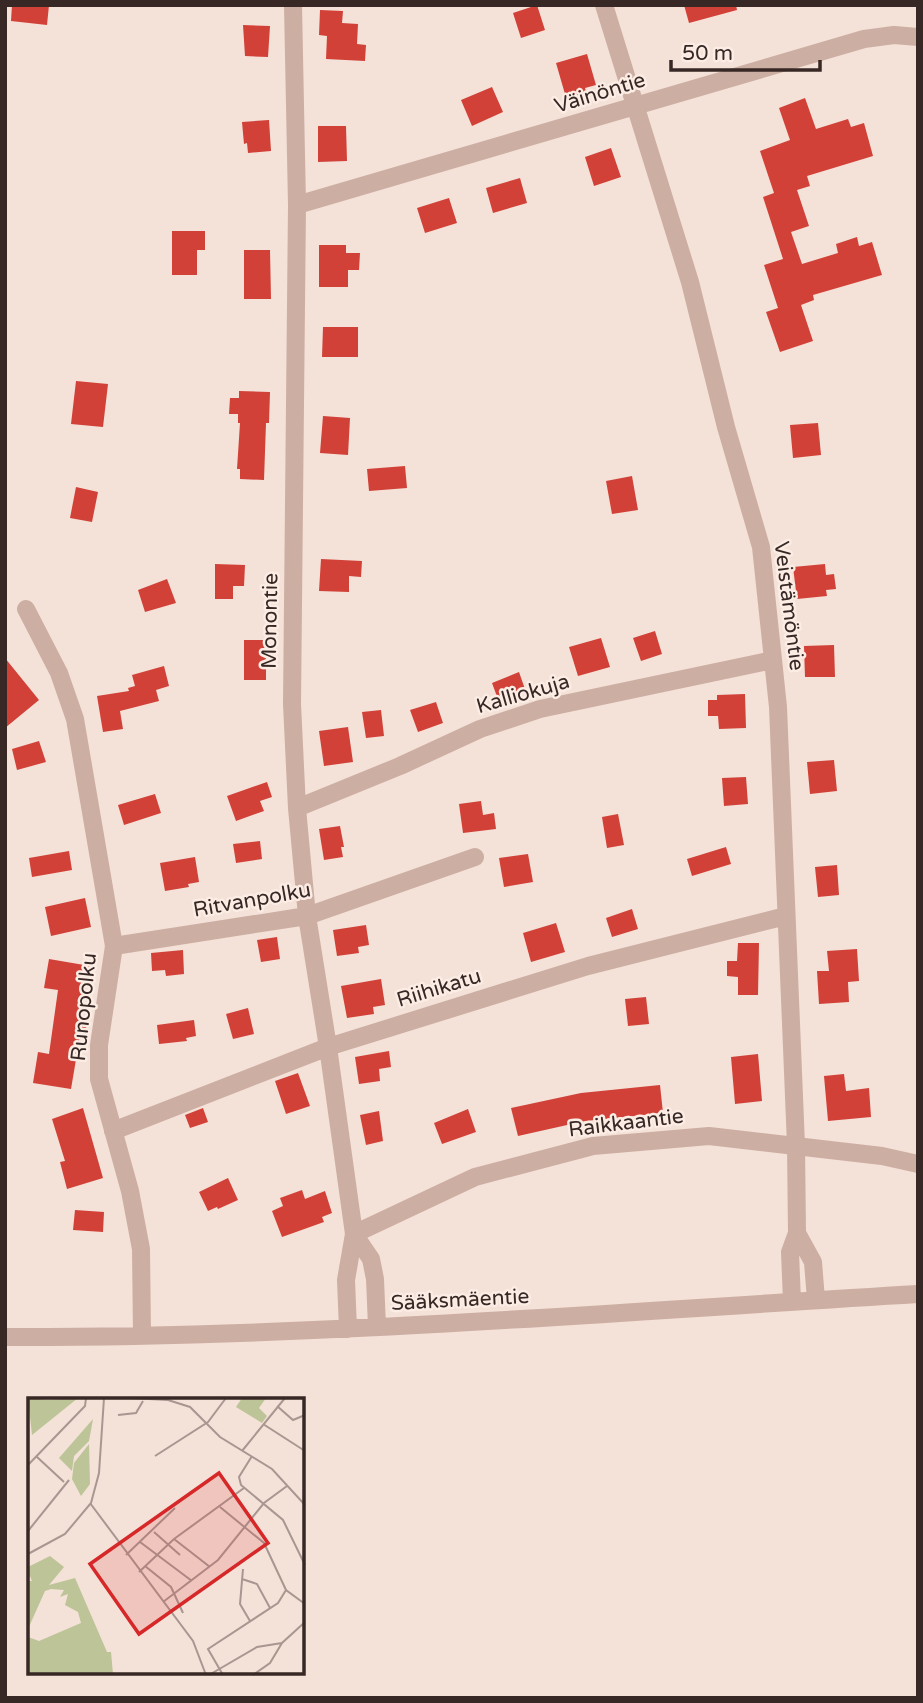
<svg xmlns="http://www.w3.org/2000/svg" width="923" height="1703" font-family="'Varela Round',sans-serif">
	<rect width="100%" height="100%" fill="#f4e1d8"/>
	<!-- building -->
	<path fill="#d14138" d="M 12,5 L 49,5 L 47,25 L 11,21 Z
		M 537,5 L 545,30 L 521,38 L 513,13 Z
		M 684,5 L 736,5 L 737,10 L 689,23 Z
		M 320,10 L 343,11 L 342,23 L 358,24 L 357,44 L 366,45 L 365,61 L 326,59 L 327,36 L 319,35 Z
		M 243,25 L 270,26 L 268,57 L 245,56 Z
		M 587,54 L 596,85 L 585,88 L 587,95 L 567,101 L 556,63 Z
		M 492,87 L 503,112 L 472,126 L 461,100 Z
		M 805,98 L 816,129 L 848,119 L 851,127 L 864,123 L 873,156 L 807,176 L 810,186 L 797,190 L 809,226 L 791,232 L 802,264 L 838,253 L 836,244 L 857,237 L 859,246 L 872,242 L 882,275 L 813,295 L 814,300 L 801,305 L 813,341 L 780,352 L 766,312 L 778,308 L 764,265 L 783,259 L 763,197 L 774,193 L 760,151 L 790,140 L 779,108 Z
		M 269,120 L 271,151 L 248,153 L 247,143 L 244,144 L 242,122 Z
		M 318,126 L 346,126 L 347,161 L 318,162 Z
		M 611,148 L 621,177 L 594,186 L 585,157 Z
		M 520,178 L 527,203 L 493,213 L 486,188 Z
		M 449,198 L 457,223 L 425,233 L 417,208 Z
		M 172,231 L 205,231 L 205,250 L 197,250 L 197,275 L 172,275 Z
		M 319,245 L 346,245 L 346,253 L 360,253 L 359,270 L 348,270 L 348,287 L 319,287 Z
		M 244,250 L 270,250 L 271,299 L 244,299 Z
		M 323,327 L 358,327 L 358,357 L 322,357 Z
		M 76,381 L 108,384 L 103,427 L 71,424 Z
		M 239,391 L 270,392 L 269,423 L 266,423 L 264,480 L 240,479 L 240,469 L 237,469 L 240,423 L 238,423 L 238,414 L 229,414 L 230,398 L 239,398 Z
		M 323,416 L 350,418 L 348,455 L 320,453 Z
		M 818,423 L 821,455 L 793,458 L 790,425 Z
		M 405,466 L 407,488 L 369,491 L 367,469 Z
		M 632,476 L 638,510 L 612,514 L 606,481 Z
		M 76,487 L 98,492 L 92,522 L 70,518 Z
		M 321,559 L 362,561 L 361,577 L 349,576 L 349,592 L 319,591 Z
		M 215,564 L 245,565 L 244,586 L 233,586 L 233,599 L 215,599 Z
		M 825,564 L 826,575 L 834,574 L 836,589 L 826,590 L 827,596 L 797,599 L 793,567 Z
		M 167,579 L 176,603 L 145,612 L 138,590 Z
		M 655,631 L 662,654 L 641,661 L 633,638 Z
		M 601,638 L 610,667 L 578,676 L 569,647 Z
		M 244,640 L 266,640 L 266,680 L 244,680 Z
		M 834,645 L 835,677 L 805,677 L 804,646 Z
		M 5,658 L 39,700 L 5,728 Z
		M 164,666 L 169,686 L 156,690 L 159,701 L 120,711 L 123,729 L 103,732 L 97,696 L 129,691 L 128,688 L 135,686 L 132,675 Z
		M 519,672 L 526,692 L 499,702 L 492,683 Z
		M 745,694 L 746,728 L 719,729 L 718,716 L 708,716 L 708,700 L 717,700 L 717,695 Z
		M 436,702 L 443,723 L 418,732 L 410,710 Z
		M 381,710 L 384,736 L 366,738 L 362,712 Z
		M 348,727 L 353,762 L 324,766 L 319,731 Z
		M 39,741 L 46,762 L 17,770 L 12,749 Z
		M 834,760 L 837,791 L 810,794 L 807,762 Z
		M 746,777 L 748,804 L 724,806 L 722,778 Z
		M 267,782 L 272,797 L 260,801 L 264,811 L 236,821 L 227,796 Z
		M 155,794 L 161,813 L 124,825 L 118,805 Z
		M 481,801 L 483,815 L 494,813 L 496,829 L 463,833 L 459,804 Z
		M 618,814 L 624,845 L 607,848 L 602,817 Z
		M 340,826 L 344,847 L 341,847 L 343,857 L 324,860 L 319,829 Z
		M 260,841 L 262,859 L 236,863 L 233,844 Z
		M 726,847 L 731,864 L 692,876 L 687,859 Z
		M 69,851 L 72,870 L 32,877 L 29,858 Z
		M 528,854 L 533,882 L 504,887 L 499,858 Z
		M 195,857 L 199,882 L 188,884 L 189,887 L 165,891 L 160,863 Z
		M 837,865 L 839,895 L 818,897 L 815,867 Z
		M 85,898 L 91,927 L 51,936 L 45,907 Z
		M 632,909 L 638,929 L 612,937 L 606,918 Z
		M 556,923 L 565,952 L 531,962 L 523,933 Z
		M 366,925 L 369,945 L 358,947 L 359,953 L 337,956 L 333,930 Z
		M 277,937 L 280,959 L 261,962 L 257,940 Z
		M 738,943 L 759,943 L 758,995 L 738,995 L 738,977 L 727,976 L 727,961 L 737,961 Z
		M 857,949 L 859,981 L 848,982 L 849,1002 L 819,1004 L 817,971 L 829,971 L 827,951 Z
		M 183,950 L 184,974 L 166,976 L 165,970 L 152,971 L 151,953 Z
		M 49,959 L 90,966 L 80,1019 L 87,1020 L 85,1037 L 80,1036 L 71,1089 L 33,1083 L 38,1052 L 49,1054 L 58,990 L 44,988 Z
		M 381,979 L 385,1005 L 373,1007 L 374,1014 L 347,1018 L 341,986 Z
		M 646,997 L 649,1024 L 628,1026 L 625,999 Z
		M 248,1008 L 254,1034 L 233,1039 L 226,1014 Z
		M 194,1020 L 196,1036 L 186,1038 L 187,1041 L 159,1044 L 157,1025 Z
		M 389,1051 L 391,1067 L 379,1069 L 380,1081 L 359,1084 L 355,1057 Z
		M 758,1054 L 762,1101 L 735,1104 L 731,1057 Z
		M 298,1073 L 310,1106 L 286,1114 L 275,1081 Z
		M 844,1074 L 846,1091 L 869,1088 L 871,1117 L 828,1121 L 824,1076 Z
		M 660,1085 L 663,1113 L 585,1121 L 518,1136 L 511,1108 L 581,1093 Z
		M 83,1108 L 103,1178 L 67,1189 L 60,1162 L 65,1161 L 52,1119 Z
		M 203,1108 L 208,1122 L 190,1128 L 185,1115 Z
		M 468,1109 L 476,1132 L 442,1144 L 434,1123 Z
		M 379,1111 L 383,1141 L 366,1145 L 360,1115 Z
		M 228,1178 L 238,1200 L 218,1209 L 217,1207 L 208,1211 L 199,1192 Z
		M 302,1190 L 305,1199 L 325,1191 L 332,1213 L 322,1217 L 324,1222 L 282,1237 L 272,1211 L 283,1206 L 280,1198 Z
		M 75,1210 L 104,1212 L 103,1232 L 73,1230 Z"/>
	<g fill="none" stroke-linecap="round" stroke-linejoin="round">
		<!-- minor -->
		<path stroke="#cdaea3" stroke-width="18" d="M 293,5 L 297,205 L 292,704 L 297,808 L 307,916 L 328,1047 L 354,1234 L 346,1280 L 348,1329
			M 604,5 L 690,282 L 726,427 L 761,547 L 778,707 L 796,1145 L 797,1233 L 790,1252 L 792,1302
			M 297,205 L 864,39 L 894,35 L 918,37
			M 26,609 L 59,673 L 75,719 L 114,946 L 99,1045 L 99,1079 L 130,1191 L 141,1249 L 142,1335
			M 297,808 L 400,766 L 480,729 L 540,709 L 773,660
			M 114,946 L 307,916 L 475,857
			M 113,1131 L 328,1047 L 588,966 L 786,916
			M 797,1233 L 813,1262 L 816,1300
			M 354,1234 L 475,1177 L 593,1146 L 709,1136 L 882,1156 L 918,1164
			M 354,1234 L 371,1259 L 375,1279 L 377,1327
			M 5,1337 C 310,1338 614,1312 918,1294"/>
	</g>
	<g text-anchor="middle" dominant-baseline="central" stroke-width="5" stroke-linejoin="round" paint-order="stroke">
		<!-- street labels -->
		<g font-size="21" fill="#372826" stroke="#fbece4">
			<text transform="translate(600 93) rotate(-17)">Väinöntie</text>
			<text transform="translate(789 606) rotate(83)">Veistämöntie</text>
			<text transform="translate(270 621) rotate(-89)">Monontie</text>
			<text transform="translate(523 694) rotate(-16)">Kalliokuja</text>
			<text transform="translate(252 900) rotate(-10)">Ritvanpolku</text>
			<text transform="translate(439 988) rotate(-17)">Riihikatu</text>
			<text transform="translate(84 1007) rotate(-84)">Runopolku</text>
			<text transform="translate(626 1123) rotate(-7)">Raikkaantie</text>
			<text transform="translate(460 1300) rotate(-3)">Sääksmäentie</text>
		</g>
	</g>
	<!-- overview -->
	<g transform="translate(28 1398)">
		<rect width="276" height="276" fill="#f4e1d8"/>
		<path d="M 0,0 L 19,2 L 50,0 L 4,37 ZM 214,0 L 238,0 L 231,10 L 239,18 L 234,25 L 208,9 ZM 65,21 L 61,43 L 46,58 L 44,73 L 31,60 ZM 61,46 L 62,86 L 53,98 L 44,81 L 46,65 ZM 22,158 L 36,169 L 21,187 L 47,180 L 79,254 L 83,254 L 85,276 L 0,276 L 0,239 L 11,243 L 53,225 L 50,214 L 37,207 L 40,196 L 32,199 L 36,192 L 23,191 L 17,193 L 0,231 L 0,183 L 4,183 L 2,178 L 0,182 L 0,169 Z" fill="#bdc497"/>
		<path fill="none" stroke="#a89791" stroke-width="2" d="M 102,0 L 140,2 L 162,9 L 192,39 L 244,71 L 277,107M 249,8 L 265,22 L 277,17M 90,17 L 108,15 L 115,3M 235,26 L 277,53M 214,53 L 257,0M 127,58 L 180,24 L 198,0M 224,58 L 211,79 L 213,87 L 255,122 L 277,167M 9,59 L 36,84M 0,67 L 57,8 L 58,0M 62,105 L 165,243 L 178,277M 192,109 L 236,145 L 258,192 L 277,206M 0,133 L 41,82M 126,134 L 152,157M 146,141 L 182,169M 112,144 L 164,183M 0,156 L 37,136 L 63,105 L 71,75 L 76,0M 98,157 L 147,110M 117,168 L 143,189 L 155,215M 215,171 L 212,206 L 222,223M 111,174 L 146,141 L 216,90M 214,181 L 229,186 L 242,210M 135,204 L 190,162 L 236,105 L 259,88M 181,277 L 229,249 L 254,245M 195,277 L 180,251 L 250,205 L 258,192M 225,277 L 242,265 L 254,245 L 277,224"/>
		<path fill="#d62828" fill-opacity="0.15" stroke="#d62828" stroke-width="3.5" d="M 191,75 L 240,145 L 111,236 L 62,166 Z"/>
		<rect width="276" height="276" fill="none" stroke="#372826" stroke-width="3.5"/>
	</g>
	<!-- border -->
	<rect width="923" height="1703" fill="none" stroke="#372826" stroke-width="14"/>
	<!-- scale -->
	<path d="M671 60v10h149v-10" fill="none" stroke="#372826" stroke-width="3.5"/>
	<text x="682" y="60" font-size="21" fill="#372826" stroke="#fbece4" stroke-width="5" paint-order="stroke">50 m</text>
</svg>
